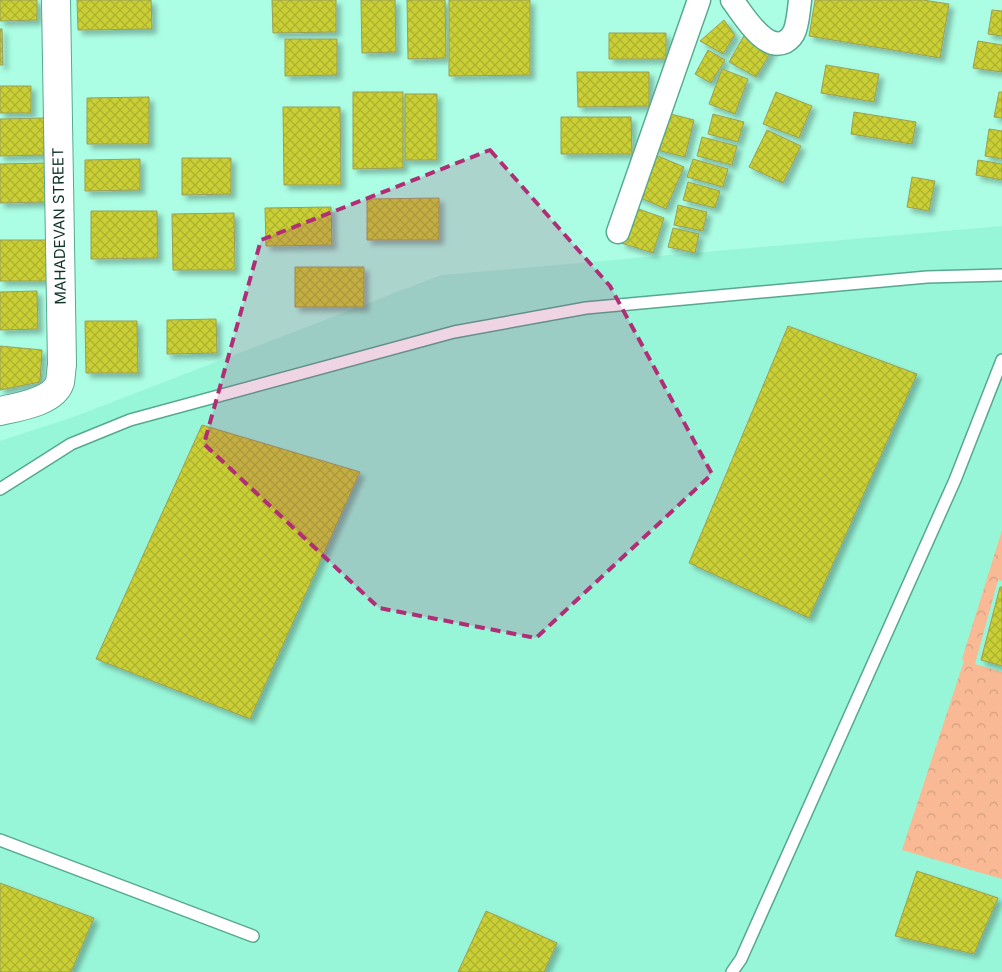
<svg xmlns="http://www.w3.org/2000/svg" width="1002" height="972" font-family="Inter,sans-serif">
	<defs>
		<pattern id="forest-crowns" width="20" height="18" patternUnits="userSpaceOnUse" patternTransform="scale(1.25)"><rect width="20" height="18" fill="#f8b994"/><path d="M2 6a3 3 0 1 1 6 0M12 15a3 3 0 1 1 6 0" fill="none" stroke="#d4a080"/></pattern>
		<pattern id="building-cross-hatch" width="8" height="8" patternUnits="userSpaceOnUse" patternTransform="scale(1.25)"><rect width="8" height="8" fill="#c9cf35"/><path d="M0 0l8 8M0 8l8-8" fill="none" stroke="#acb22f"/></pattern>
		<filter id="shadow"><feDropShadow dx="4.5" dy="4.5" stdDeviation="2.5" flood-color="#0004"/></filter>
	</defs>
	<rect width="100%" height="100%" fill="#abfee3"/>
	<!-- built -->
	<path fill="#98f6d8" d="M 1002,226 L 1002,972 L 0,972 L 0,441 L 76,416 L 441,275 Z"/>
	<!-- forest -->
	<path fill="url(#forest-crowns)" d="M 1002,530 L 1002,581 L 998,580 L 975,664 L 1002,672 L 1002,879 L 902,850 L 964,661 L 962,659 Z"/>
	<!-- building -->
	<path fill="url(#building-cross-hatch)" stroke="#9a9e5b" filter="url(#shadow)" d="M 0,0 L 37,0 L 37,20 L 0,21 Z
		M 77,0 L 151,0 L 152,29 L 78,30 Z
		M 272,0 L 336,0 L 336,32 L 273,33 Z
		M 361,0 L 395,0 L 396,52 L 362,53 Z
		M 407,0 L 445,0 L 446,58 L 408,59 Z
		M 449,0 L 530,0 L 530,75 L 449,76 Z
		M 815,0 L 923,0 L 949,4 L 940,58 L 809,36 Z
		M 992,10 L 1002,11 L 1002,36 L 988,34 Z
		M 724,20 L 735,35 L 723,54 L 700,41 Z
		M 0,29 L 2,29 L 3,65 L 0,65 Z
		M 609,33 L 666,33 L 666,59 L 609,59 Z
		M 745,34 L 772,50 L 756,77 L 729,62 Z
		M 285,39 L 337,39 L 337,75 L 285,76 Z
		M 978,41 L 1002,45 L 1002,72 L 973,68 Z
		M 708,50 L 725,60 L 711,83 L 695,74 Z
		M 826,65 L 879,74 L 874,102 L 821,93 Z
		M 722,69 L 748,79 L 735,114 L 709,104 Z
		M 577,72 L 649,72 L 649,106 L 578,107 Z
		M 0,86 L 31,86 L 31,113 L 0,113 Z
		M 353,92 L 403,92 L 403,168 L 353,169 Z
		M 776,92 L 812,106 L 799,138 L 763,124 Z
		M 999,92 L 1002,92 L 1002,118 L 994,117 Z
		M 405,94 L 437,94 L 437,160 L 405,160 Z
		M 149,97 L 149,144 L 87,144 L 87,98 Z
		M 283,107 L 340,107 L 341,185 L 284,185 Z
		M 663,112 L 694,120 L 685,157 L 653,149 Z
		M 854,112 L 916,122 L 912,144 L 851,134 Z
		M 713,114 L 744,122 L 738,142 L 708,134 Z
		M 561,117 L 631,117 L 632,154 L 561,154 Z
		M 44,118 L 44,155 L 0,156 L 0,119 Z
		M 989,129 L 1002,131 L 1002,159 L 985,156 Z
		M 767,130 L 801,146 L 783,183 L 749,167 Z
		M 702,137 L 737,146 L 732,165 L 697,156 Z
		M 651,153 L 684,167 L 666,209 L 634,195 Z
		M 182,158 L 231,158 L 231,194 L 182,195 Z
		M 140,159 L 140,190 L 85,191 L 85,160 Z
		M 693,159 L 728,169 L 723,187 L 687,177 Z
		M 978,160 L 1002,164 L 1002,180 L 976,175 Z
		M 47,163 L 47,202 L 0,203 L 0,164 Z
		M 912,177 L 935,181 L 929,211 L 907,207 Z
		M 688,182 L 720,191 L 715,208 L 683,200 Z
		M 439,198 L 439,240 L 367,240 L 367,199 Z
		M 678,205 L 707,212 L 703,231 L 674,225 Z
		M 331,207 L 332,245 L 266,246 L 265,208 Z
		M 633,207 L 664,218 L 653,253 L 621,243 Z
		M 91,211 L 157,211 L 158,258 L 91,259 Z
		M 234,213 L 235,270 L 173,270 L 172,214 Z
		M 673,228 L 699,234 L 695,253 L 668,247 Z
		M 0,240 L 49,240 L 49,281 L 0,281 Z
		M 295,267 L 364,267 L 364,307 L 295,307 Z
		M 37,291 L 38,329 L 0,330 L 0,292 Z
		M 216,319 L 217,353 L 167,354 L 167,320 Z
		M 85,321 L 137,321 L 138,373 L 86,373 Z
		M 788,326 L 917,374 L 809,618 L 689,563 Z
		M 0,346 L 42,350 L 40,382 L 0,390 Z
		M 202,425 L 360,472 L 250,719 L 96,659 Z
		M 1000,587 L 1002,587 L 1002,666 L 981,660 Z
		M 917,871 L 998,898 L 974,954 L 895,936 Z
		M 0,883 L 94,918 L 71,972 L 0,972 Z
		M 486,911 L 557,943 L 544,972 L 458,972 Z"/>
	<g fill="none" stroke-linecap="round" stroke-linejoin="round">
		<defs>
			<path id="service" d="M 0,489 L 71,444 L 130,420 L 454,332 L 586,308 L 927,277 L 1002,275
				M 0,840 L 253,936
				M 732,972 L 741,959 L 955,480 L 1002,360"/>
			<path id="minor" d="M 732,0 C 743,14 764,52 785,42 C 790,39 793,36 795,30 C 798,21 799,10 800,0
				M 618,232 L 699,0"/>
			<path id="tertiary" d="M 0,411 C 18,407 54,402 60,382 C 61,377 61,370 62,365 L 56,0"/>
		</defs>
		<!-- service casing -->
		<use href="#service" stroke="#56a88f" stroke-width="14"/>
		<!-- minor casing -->
		<use href="#minor" stroke="#56a88f" stroke-width="25"/>
		<!-- tertiary casing -->
		<use href="#tertiary" stroke="#56a88f" stroke-width="30"/>
		<!-- service -->
		<use href="#service" stroke="#fff" stroke-width="11"/>
		<!-- minor -->
		<use href="#minor" stroke="#fff" stroke-width="22"/>
		<!-- tertiary -->
		<use href="#tertiary" stroke="#fff" stroke-width="28"/>
	</g>
	<!-- marked area -->
	<path fill="#b12e76" fill-opacity="0.2" stroke="#b12e76" stroke-width="4" stroke-dasharray="10 6" stroke-linejoin="round" d="M 490,150 L 610,286 L 712,474 L 536,638 L 379,608 L 204,444 L 261,240 Z"/>
	<g text-anchor="middle" dominant-baseline="central" stroke-width="4.5" stroke-linejoin="round" paint-order="stroke">
		<!-- street labels -->
		<g font-size="15" fill="#103329" stroke="#fff">
			<text transform="translate(59 226) rotate(-91)">MAHADEVAN STREET</text>
		</g>
	</g>
</svg>
